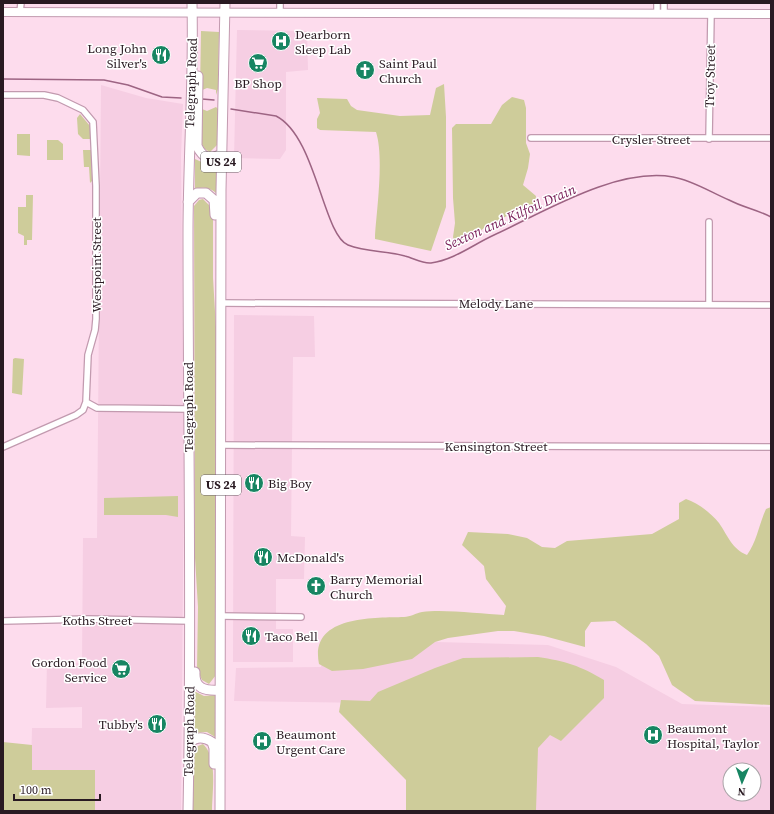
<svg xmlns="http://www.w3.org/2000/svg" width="774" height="814" font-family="'Source Serif 4',serif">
	<rect width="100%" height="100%" fill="#fddced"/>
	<!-- built -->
	<path fill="#f6cee3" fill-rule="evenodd" d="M 237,30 L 307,31 L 308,70 L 286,72 L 286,150 L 280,159 L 234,158 Z
		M 101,85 L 146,98 L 183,104 L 181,156 L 184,464 L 181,811 L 95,811 L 95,770 L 31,770 L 32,728 L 82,728 L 82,707 L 46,708 L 47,662 L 82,663 L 83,538 L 97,538 Z
		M 234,315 L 314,316 L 315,357 L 293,357 L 291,536 L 305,537 L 304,579 L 276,579 L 276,629 L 293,629 L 293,662 L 233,662 Z
		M 327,639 L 548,645 L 616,667 L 682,704 L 771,707 L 771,811 L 528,811 L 369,703 L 234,701 L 236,668 L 321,667 ZM 730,770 L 754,770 L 754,794 L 730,794 Z"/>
	<!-- green -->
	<path fill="#cecc9a" d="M 201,31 L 219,32 L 218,89 L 216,95 L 216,90 L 207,88 L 200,91 Z
		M 444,84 L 446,117 L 446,207 L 431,251 L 375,239 L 375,235 C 377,208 384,157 376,132 L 320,130 L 317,128 L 317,119 L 320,113 L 317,98 L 347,99 L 351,106 L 357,110 L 400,116 L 430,115 L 436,88 Z
		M 512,97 L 524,100 L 526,108 L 526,143 L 530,154 L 528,168 L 523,185 L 536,196 L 535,205 L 511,214 L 488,225 L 463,244 L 455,244 L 453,237 L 455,223 L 453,198 L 452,128 L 456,124 L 491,124 L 502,105 Z
		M 216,107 L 218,109 L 217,145 L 210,152 C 195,146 201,122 202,109 L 207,111 Z
		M 80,114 L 90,126 L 91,139 L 83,139 L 78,134 L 77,118 Z
		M 17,134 L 30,134 L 30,156 L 17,155 Z
		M 47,140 L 58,140 L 63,144 L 63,160 L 47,160 Z
		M 83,150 L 91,150 L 92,181 L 90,183 L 89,167 L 84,167 Z
		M 195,159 L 206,164 L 217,163 L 216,193 C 209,187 204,187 195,189 Z
		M 26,195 L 33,195 L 32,240 L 27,240 L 27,245 L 24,245 L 24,236 L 18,233 L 18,207 L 26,207 Z
		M 203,199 L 210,206 L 213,215 L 213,278 L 216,328 L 216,675 L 209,684 L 202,680 L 197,669 L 198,607 L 195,558 L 194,206 L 199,200 Z
		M 15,358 L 24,359 L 22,395 L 12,393 L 13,359 Z
		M 178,496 L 178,517 L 166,515 L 104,515 L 104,498 Z
		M 686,499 C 698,503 711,513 719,523 C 728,536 732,549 747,555 C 757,541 759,524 766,509 L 771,507 L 771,705 L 695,701 L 672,685 L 659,656 L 646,644 L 615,621 L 591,622 L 585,631 L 585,647 L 544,636 L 514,631 L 498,631 L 448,638 L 435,642 L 412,659 L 363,669 L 332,671 L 319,664 C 309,615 374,618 404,617 C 410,617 416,613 422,612 C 444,609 481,614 504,615 L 506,606 L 486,579 L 484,566 L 462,545 L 468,532 L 508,534 L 527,538 L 542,547 L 555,548 L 567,541 L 652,534 L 679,519 L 679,503 Z
		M 538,657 C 565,661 581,666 604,680 L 604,698 L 561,741 L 550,735 L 538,748 L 536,811 L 406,811 L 406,780 L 339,712 L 341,700 L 370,701 L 378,692 L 435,668 L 463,658 Z
		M 194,691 L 204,696 L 216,695 L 215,737 L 207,732 L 194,733 Z
		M 3,742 L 32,745 L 32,770 L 95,770 L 95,811 L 3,811 Z
		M 203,744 C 218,758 212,792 212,811 L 193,811 L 193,753 L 198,746 Z"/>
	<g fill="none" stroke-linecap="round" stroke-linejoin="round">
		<!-- stream -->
		<path stroke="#9d6483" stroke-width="1.5" d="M 3,79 L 104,80 L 128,85 L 162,97 L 181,98
			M 202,99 L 214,100
			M 231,109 L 276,116 C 316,136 323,235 348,245 C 366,252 387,251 405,256 C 413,258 423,264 431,263 C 454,260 474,244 494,235 C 544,212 617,167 673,177 C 692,180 712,193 729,200 C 742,207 758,210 771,217"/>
		<defs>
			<path id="minor" d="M 664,3 L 664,14
				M 20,12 L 21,3
				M 280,13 L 280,3
				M 657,14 L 657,3
				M 3,95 L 44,95 L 58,98 L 83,110 L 93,122 L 96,186 L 96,319 L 95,330 L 88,355 L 86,402 L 83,410 L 76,415 L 3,447
				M 531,138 L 771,138
				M 709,139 L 711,14
				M 221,303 L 771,305
				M 709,304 L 709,222
				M 86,402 L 97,408 L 188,409
				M 221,445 L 771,447
				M 221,616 L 301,617
				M 3,621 L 88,619 L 190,621"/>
			<path id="secondary" d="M 3,12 L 771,14"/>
			<path id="primary" d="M 198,76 L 197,146 C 203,158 210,162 222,153
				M 188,202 L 197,193 L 206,193 L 214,200 L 215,215
				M 195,672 C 194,689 205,691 220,690
				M 190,743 C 196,736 204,737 212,742 L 214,748 L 214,764
				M 188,811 C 192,619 188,427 188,234 C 188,157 194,80 192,3
				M 220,811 L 221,190 L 225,3"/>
		</defs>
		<!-- minor casing -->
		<use href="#minor" stroke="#c29aaf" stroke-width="8"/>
		<!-- secondary casing -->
		<use href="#secondary" stroke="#c29aaf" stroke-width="10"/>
		<!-- primary casing -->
		<use href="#primary" stroke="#c29aaf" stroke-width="11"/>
		<!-- minor -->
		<use href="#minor" stroke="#fff" stroke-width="5.5"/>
		<!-- secondary -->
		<use href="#secondary" stroke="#fff" stroke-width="8"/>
		<!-- primary -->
		<use href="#primary" stroke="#fff" stroke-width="9"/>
	</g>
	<!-- icons -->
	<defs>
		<symbol id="hospital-disc" viewBox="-11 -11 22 22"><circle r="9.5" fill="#178562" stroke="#fff"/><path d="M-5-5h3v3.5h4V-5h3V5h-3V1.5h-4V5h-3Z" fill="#fff"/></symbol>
		<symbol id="restaurant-disc" viewBox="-11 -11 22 22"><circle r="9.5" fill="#178562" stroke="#fff"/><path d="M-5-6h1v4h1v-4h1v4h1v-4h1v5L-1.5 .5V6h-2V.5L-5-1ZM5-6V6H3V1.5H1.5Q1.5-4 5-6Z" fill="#fff"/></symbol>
		<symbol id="supermarket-disc" viewBox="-11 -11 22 22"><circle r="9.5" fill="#178562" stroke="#fff"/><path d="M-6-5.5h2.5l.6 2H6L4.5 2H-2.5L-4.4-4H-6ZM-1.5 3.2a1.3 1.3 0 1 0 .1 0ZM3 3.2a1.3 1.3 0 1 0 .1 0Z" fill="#fff"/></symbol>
		<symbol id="church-disc" viewBox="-11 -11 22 22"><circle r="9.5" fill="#178562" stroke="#fff"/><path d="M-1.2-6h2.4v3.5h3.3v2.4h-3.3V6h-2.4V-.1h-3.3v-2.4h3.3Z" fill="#fff"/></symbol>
	</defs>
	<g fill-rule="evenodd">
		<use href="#hospital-disc" x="270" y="30" width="22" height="22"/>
		<use href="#restaurant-disc" x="150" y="44" width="22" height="22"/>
		<use href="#supermarket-disc" x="247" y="52" width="22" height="22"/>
		<use href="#church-disc" x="354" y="59" width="22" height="22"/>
		<use href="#restaurant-disc" x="243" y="472" width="22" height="22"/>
		<use href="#restaurant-disc" x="252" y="546" width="22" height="22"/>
		<use href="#church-disc" x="305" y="575" width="22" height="22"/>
		<use href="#restaurant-disc" x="240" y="625" width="22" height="22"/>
		<use href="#supermarket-disc" x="110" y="658" width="22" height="22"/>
		<use href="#restaurant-disc" x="146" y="713" width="22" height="22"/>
		<use href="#hospital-disc" x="642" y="724" width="22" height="22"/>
		<use href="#hospital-disc" x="251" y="730" width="22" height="22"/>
	</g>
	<g text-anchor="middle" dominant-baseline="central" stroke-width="3" stroke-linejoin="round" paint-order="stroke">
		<!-- shield labels -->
		<g fill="#fff" stroke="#695f64" stroke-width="1">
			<rect x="201" y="152" width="40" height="20" rx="3"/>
			<rect x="201" y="475" width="40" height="20" rx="3"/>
		</g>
		<g font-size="12" font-weight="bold" fill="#291a22">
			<text x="221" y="162">US 24</text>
			<text x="221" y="485">US 24</text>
		</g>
		<!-- poi labels -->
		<g font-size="13" fill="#291a22" stroke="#fff" text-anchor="start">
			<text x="295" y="34">Dearborn<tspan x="295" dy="15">Sleep Lab</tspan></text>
			<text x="147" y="48" text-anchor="end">Long John<tspan x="147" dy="15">Silver's</tspan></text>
			<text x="379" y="63">Saint Paul<tspan x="379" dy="15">Church</tspan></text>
			<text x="258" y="83" text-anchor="middle">BP Shop</text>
			<text x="268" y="483">Big Boy</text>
			<text x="277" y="557">McDonald's</text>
			<text x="330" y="579">Barry Memorial<tspan x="330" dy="15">Church</tspan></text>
			<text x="265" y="636">Taco Bell</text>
			<text x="107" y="662" text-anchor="end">Gordon Food<tspan x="107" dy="15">Service</tspan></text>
			<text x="143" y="724" text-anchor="end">Tubby's</text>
			<text x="667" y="728">Beaumont<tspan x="667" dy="15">Hospital, Taylor</tspan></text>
			<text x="276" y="734">Beaumont<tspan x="276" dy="15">Urgent Care</tspan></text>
		</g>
		<!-- street labels -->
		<g font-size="13" fill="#291a22" stroke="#fff">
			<text transform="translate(710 76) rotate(-89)">Troy Street</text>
			<text transform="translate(191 83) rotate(-88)">Telegraph Road</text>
			<text x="651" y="139">Crysler Street</text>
			<text transform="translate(96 265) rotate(-90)">Westpoint Street</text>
			<text x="496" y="303">Melody Lane</text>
			<text transform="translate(188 407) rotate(-90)">Telegraph Road</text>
			<text x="496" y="446">Kensington Street</text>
			<text x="97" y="620">Koths Street</text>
			<text transform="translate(189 731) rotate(-89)">Telegraph Road</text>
		</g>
		<!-- water labels -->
		<g font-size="14" font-style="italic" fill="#7b225b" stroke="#fff">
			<text transform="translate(510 217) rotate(-24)">Sexton and Kilfoil Drain</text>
		</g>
	</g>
	<!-- border -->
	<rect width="774" height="814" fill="none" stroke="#291a22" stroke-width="8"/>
	<!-- north arrow -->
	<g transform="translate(742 782) rotate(182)"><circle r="19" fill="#ffffff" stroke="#a9a3a7"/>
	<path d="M0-3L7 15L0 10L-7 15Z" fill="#178562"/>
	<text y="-6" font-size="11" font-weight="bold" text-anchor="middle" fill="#291a22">N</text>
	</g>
	<!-- scale -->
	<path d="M14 794v6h86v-6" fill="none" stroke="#291a22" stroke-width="2"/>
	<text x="20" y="794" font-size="12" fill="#291a22" stroke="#ffffff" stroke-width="3" paint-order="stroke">100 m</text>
</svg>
